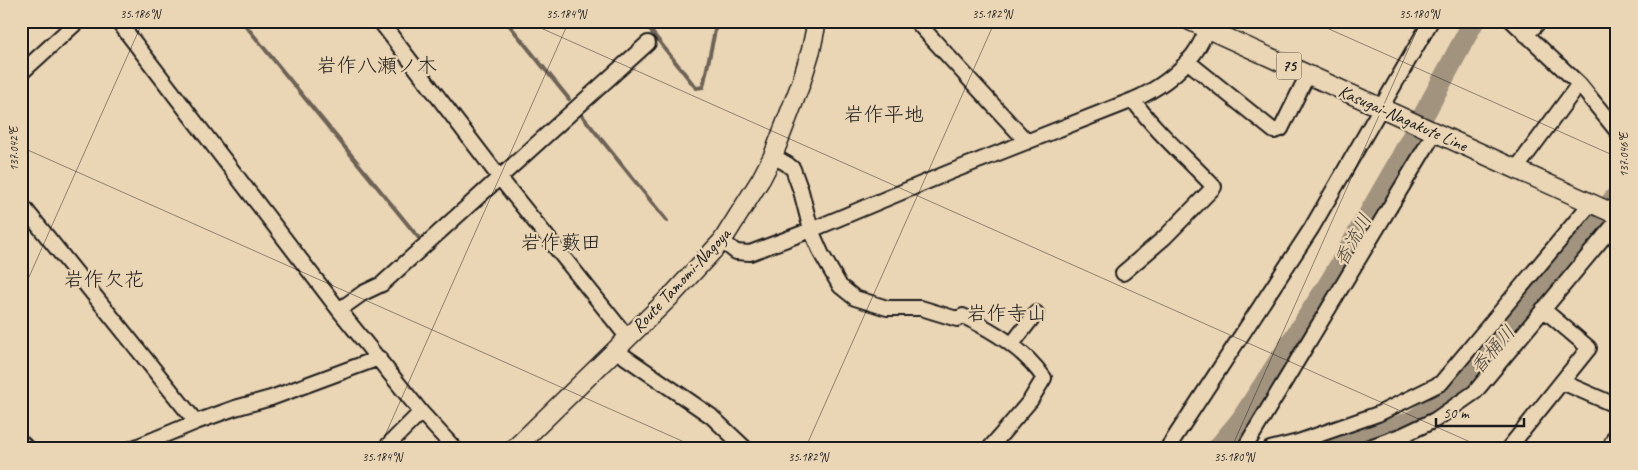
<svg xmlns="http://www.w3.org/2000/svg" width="1638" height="470" font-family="Caveat,'Klee One',sans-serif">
	<rect width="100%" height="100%" fill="#ead5b4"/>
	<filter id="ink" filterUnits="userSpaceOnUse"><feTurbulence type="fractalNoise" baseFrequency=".02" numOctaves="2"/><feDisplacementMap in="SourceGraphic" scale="10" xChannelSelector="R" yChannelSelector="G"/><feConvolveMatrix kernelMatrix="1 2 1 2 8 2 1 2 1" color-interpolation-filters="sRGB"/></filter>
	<g filter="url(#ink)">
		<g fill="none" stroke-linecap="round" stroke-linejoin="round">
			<!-- stream -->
			<path stroke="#6c6357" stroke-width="4" d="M 242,21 L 418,237
				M 506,21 L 569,99
				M 643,21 L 696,88 L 703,87 L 717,21
				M 580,113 L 667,221"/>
			<!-- river -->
			<path stroke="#a1937e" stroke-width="21" d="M 1217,449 L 1241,420 L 1330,282 L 1397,165 L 1474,21
				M 1327,449 L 1411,422 L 1453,392 L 1487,360 L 1514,324 L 1617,195"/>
			<defs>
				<path id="minor" d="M 118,21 L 339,310 L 421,412 L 455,449
					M 380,21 L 500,178 L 628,338
					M 916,21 L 1027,142
					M 1512,21 L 1579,84 L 1516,169
					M 1526,35 L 1540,21
					M 1187,61 L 1274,131 L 1281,129 L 1308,74
					M 21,73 L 78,21
					M 1579,84 L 1617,131
					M 773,156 L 787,164 L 793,169 L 801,191 L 811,230 L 822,255 L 840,286 L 855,298 L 887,308 L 921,308 L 957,319 L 963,316 C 994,331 1024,349 1044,378 L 1030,401 L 989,449
					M 21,204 L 196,422
					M 722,241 L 736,252 L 750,253 L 811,230 L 950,172 L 1133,100 C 1156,90 1177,75 1193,55 C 1201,45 1205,32 1212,21
					M 1123,273 L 1164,238 L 1214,187 C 1187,158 1157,133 1133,100
					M 339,310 L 363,293 L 382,284 L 648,43
					M 1012,344 L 1036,313
					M 615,350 L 711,416 L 746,449
					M 1562,382 L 1617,406
					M 1403,435 L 1408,449
					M 21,442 L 28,449
					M 131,449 L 196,422 L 235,408 L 271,398 L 379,358
					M 384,449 L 421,412
					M 1167,449 L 1311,229 L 1431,21
					M 1244,449 L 1435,132
					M 1270,449 L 1298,442 L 1378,414 L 1441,383 L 1591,203
					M 1364,449 L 1403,435 L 1435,420 L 1475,392 L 1617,221
					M 1508,449 L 1589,348 L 1543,309"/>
				<path id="major" d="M 1190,21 L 1617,215
					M 514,449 L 674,293 L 722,241 L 761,179 L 773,156 L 801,83 L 811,50 L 817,21
					M 1611,449 L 1617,436"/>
			</defs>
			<!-- minor casing -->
			<use href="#minor" stroke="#1c1c1c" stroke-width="18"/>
			<!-- major casing -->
			<use href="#major" stroke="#1c1c1c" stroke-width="21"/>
			<!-- minor -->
			<use href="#minor" stroke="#ead5b4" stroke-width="14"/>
			<!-- major -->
			<use href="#major" stroke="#ead5b4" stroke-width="18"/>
		</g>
	</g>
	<!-- ticks -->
	<path fill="none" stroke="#1c1c1c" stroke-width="1" stroke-opacity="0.45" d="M 525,21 L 1486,449M 1311,21 L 1617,157M 21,147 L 700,449M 21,295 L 143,21M 379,449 L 569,21M 805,449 L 995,21M 1231,449 L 1421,21"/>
	<g text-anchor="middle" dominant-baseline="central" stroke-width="4.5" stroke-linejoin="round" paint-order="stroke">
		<!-- shield labels -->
		<rect fill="#ead5b4" stroke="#5a544a" stroke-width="1" x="1276.5" y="52.5" width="25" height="27" rx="4"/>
		<g font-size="16" font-weight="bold" fill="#1c1c1c">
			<text x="1289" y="66">75</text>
		</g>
		<!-- street labels -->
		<g font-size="18" fill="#1c1c1c" stroke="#ead5b4">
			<text transform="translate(1403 118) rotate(24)">Kasugai-Nagakute Line</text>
			<text transform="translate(681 280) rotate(-47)">Route Tamomi-Nagoya</text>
		</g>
		<!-- water labels -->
		<g font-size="19" font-style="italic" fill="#4b463e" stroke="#ead5b4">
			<text transform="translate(1353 240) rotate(-61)">香流川</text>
			<text transform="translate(1493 350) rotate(-49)">香桶川</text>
		</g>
		<!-- quarter labels -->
		<g font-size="20" fill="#1c1c1c" stroke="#ead5b4">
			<text x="377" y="65">岩作八瀬ノ木</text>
			<text x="884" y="114">岩作平地</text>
			<text x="561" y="242">岩作藪田</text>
			<text x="104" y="279">岩作欠花</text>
			<text x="1007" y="313">岩作寺山</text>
		</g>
	</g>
	<!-- margin -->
	<rect width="1638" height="470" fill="none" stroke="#ead5b4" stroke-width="55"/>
	<!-- scale -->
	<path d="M1436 418v8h88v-8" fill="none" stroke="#1c1c1c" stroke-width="2.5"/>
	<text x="1443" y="418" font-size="15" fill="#1c1c1c" stroke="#ead5b4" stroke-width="4" paint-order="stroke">50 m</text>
	<rect x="28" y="28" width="1582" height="414" fill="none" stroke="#1c1c1c" stroke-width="2"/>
	<g font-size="12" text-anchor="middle" fill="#1c1c1c">
		<text x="140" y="18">35.186°N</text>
		<text x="566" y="18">35.184°N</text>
		<text x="992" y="18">35.182°N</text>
		<text x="1419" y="18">35.180°N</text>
		<text transform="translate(14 149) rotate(-90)" y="4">137.042°E</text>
		<text transform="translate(1624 155) rotate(-90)" y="4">137.046°E</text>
		<text x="382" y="461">35.184°N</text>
		<text x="808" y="461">35.182°N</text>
		<text x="1234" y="461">35.180°N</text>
	</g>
</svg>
